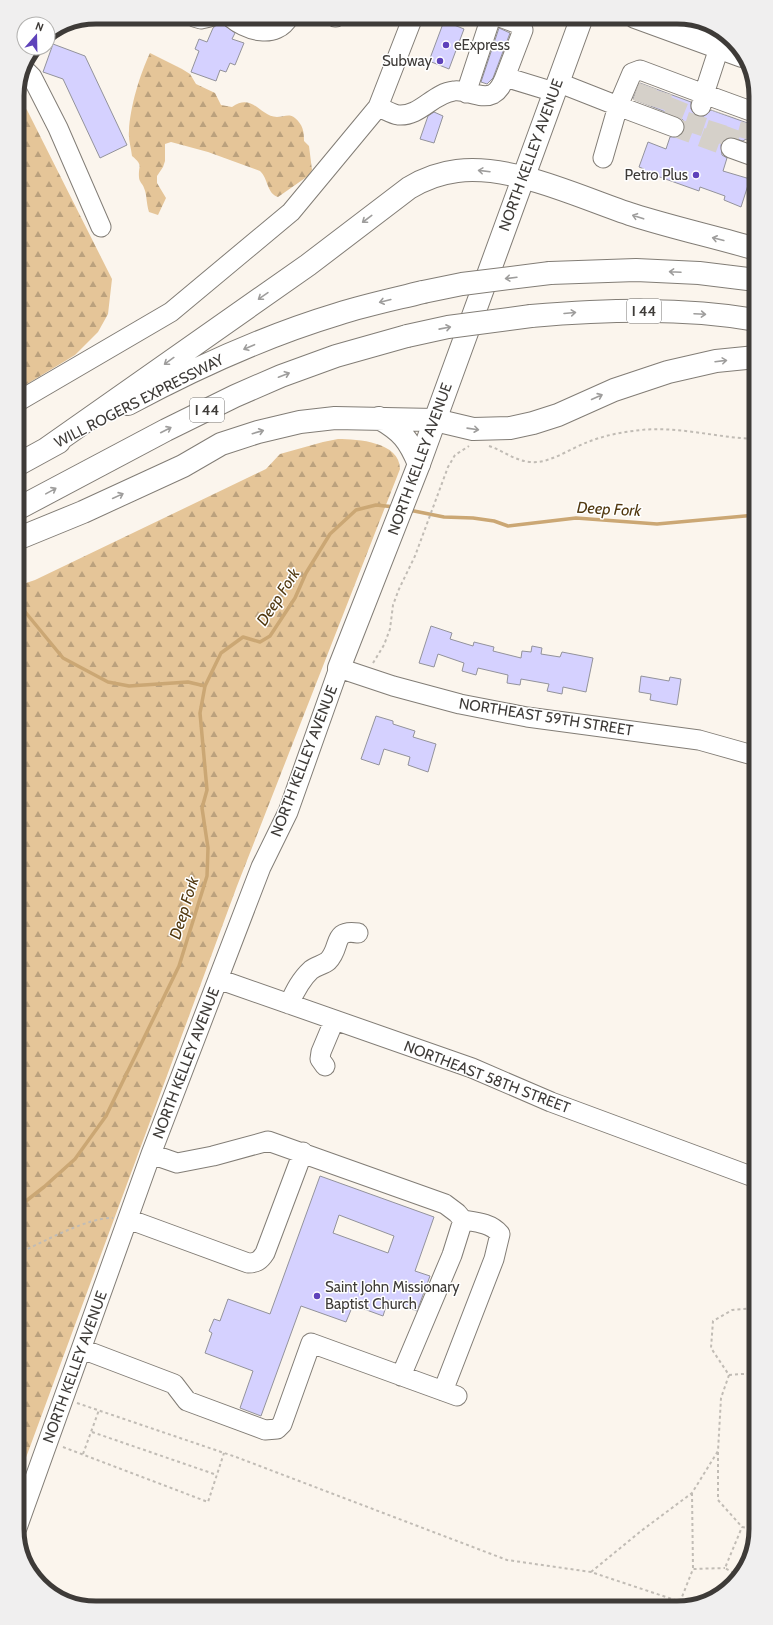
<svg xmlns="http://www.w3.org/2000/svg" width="773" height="1625" font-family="Cabin,sans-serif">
	<defs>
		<pattern id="forest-firs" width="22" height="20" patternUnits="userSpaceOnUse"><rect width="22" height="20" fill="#e5c598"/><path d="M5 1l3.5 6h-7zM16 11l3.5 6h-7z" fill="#bba17d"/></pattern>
	</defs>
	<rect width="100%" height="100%" fill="#fbf5ed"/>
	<!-- forest -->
	<path fill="url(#forest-firs)" d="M 150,53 L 182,69 L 190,74 L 196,84 L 215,93 L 221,105 L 232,107 C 253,92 260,117 277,117 C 284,117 289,113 295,118 C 303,125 304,131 304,141 L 309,146 L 312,170 L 308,176 L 278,197 C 267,194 268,178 260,171 L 208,152 L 171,142 L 165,144 L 165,161 L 163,167 L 157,176 L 157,183 L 166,198 L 158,215 L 149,212 C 146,203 147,194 144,188 C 143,184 139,182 139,177 C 138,165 144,166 132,156 C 131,147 128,139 129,131 C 130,107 140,74 150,53 Z
		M 17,99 L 27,110 L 112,279 L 108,314 L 98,332 L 75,355 L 17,390 Z
		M 338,439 C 358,439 400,442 400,469 L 237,886 L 17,1482 L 17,586 L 35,580 L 266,469 L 280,454 L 323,442 Z"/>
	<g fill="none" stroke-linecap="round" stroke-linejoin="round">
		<!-- stream -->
		<path stroke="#cba774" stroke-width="3.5" d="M 409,510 L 444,517 L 473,518 L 494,521 L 508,526 L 576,518 L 657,524 L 756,515
			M 17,602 L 63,658 L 108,682 L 129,686 L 188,682 L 205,686
			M 17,1208 L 44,1187 L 75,1159 L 106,1116 L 179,966 L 207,876 L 208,848 L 202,808 L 207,790 L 200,713 L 205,686 L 221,653 L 243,637 L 260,642 L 270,636 L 295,598 L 306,573 L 330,534 L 356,510 L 376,505 L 395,507"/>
	</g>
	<!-- building -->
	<path fill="#d5d1ff" stroke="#93939b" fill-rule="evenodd" d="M 444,21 L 464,29 L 449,69 L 429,61 Z
		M 220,22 L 235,33 L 232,39 L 244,43 L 235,65 L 230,63 L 226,72 L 220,70 L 216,81 L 191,72 L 199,51 L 195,49 L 199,39 L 207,42 L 213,28 Z
		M 499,28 L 510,33 L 493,78 L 487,84 L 481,82 Z
		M 53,44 L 85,56 L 127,145 L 100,158 L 63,79 L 43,72 Z
		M 640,83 L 691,102 L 691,109 L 698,117 L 704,116 L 711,110 L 756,126 L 756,143 L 746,139 L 743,141 L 729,137 L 724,139 L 721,145 L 722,155 L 727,158 L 723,171 L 750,179 L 741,207 L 724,200 L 725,196 L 700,187 L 699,191 L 643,171 L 644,169 L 639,167 L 648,142 L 666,149 L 670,137 L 681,136 L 684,131 L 685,126 L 683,120 L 678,117 L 633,99 Z
		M 434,112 L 443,116 L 434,143 L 420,139 L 428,116 Z
		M 431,626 L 452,633 L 450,639 L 473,646 L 474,642 L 494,647 L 493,651 L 521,658 L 522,651 L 531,652 L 532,646 L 542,648 L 541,654 L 560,657 L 562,652 L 593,658 L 586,692 L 563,687 L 562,694 L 547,691 L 549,684 L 521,679 L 520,685 L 507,683 L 508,675 L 478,668 L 476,675 L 462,671 L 464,663 L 438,654 L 434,667 L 419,663 Z
		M 641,676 L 669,681 L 670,677 L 681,679 L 677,705 L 650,700 L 651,694 L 639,692 Z
		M 376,716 L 393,721 L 393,724 L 415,731 L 413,737 L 436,744 L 428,772 L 408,765 L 410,757 L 384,749 L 379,765 L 361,759 Z
		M 320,1176 L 434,1217 L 415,1271 L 430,1276 L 417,1311 L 388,1300 L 383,1316 L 353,1305 L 346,1322 L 301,1306 L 261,1416 L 240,1408 L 253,1371 L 205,1353 L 212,1333 L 209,1331 L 214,1319 L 220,1321 L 228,1299 L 270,1314 ZM 339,1215 L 394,1236 L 388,1253 L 333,1233 Z"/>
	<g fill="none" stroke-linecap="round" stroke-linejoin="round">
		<!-- minor-tunnel -->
		<path stroke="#d5d0c9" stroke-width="19" stroke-dasharray="19 10" stroke-linecap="butt" d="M 642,103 L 648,86
			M 658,108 L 663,92
			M 672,118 L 680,98
			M 674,127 L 731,148
			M 692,133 L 701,106
			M 746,139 L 750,124
			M 712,141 L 721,113
			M 726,146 L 736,119"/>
		<defs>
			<path id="minor" d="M 194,17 L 201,19 L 210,17
				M 230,17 C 247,31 276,40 289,17
				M 335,17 L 336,17
				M 500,17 L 521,25 L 523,30 L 505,77
				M 719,48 L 704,94 L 756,113
				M 23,68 L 32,77 L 58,128 L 101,227
				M 557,82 L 618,106 L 632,73 L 640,70 L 704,94 L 701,106
				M 466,93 L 491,17
				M 378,107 C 384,109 392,114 398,115 C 420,117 433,93 454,91 C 466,89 481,100 493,94 C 500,90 502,84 505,77 L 554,92
				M 731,148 L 756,157
				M 603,158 L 618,106 L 674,127
				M 17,402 L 171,312 L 291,212 L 378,107 L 413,17
				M 218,979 L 472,1068 L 551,1102 L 756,1178
				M 289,1004 C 295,991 301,979 311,970 C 316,966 323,965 328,961 C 342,947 331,929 358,933
				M 325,1066 L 320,1059 L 321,1052 L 334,1021
				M 151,1154 L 177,1163 L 213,1156 L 268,1141 L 445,1204 L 457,1213 L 463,1220 C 476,1222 491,1223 500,1234 L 494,1259 L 443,1391
				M 128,1219 L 248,1263 C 256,1263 260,1261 265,1253 L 303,1152
				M 82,1349 L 174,1384 L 187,1401 L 265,1430 L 277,1429 L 282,1424 L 311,1343 L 457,1396
				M 401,1376 L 452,1255 L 463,1220
				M 17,1528 L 151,1154 L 261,867 L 288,812 L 339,668 L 393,686 L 460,704 L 527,717 L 699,740 L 756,756"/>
			<path id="major" d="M 635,17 L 742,56
				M 339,668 L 419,464 L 582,17"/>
			<path id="highway" d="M 550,273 L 636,270 L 699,273 L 756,280
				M 531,316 C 605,310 682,307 756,320
				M 128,404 C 195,368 265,336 338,314 C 366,305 395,299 423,292
				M 379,418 C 402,431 409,440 419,464
				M 46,449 L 308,265 L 409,188 C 424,179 440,173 457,171 C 513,164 581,198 633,215 C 674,228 715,237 756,249
				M 17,465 L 59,442
				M 17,509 L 166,430 L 235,396 L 281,376 L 336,356 L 407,336
				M 17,539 L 83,512 L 183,466 L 221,444 L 258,432 L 300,422 L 335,418 L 435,420 L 473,429 L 510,428 L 533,423 L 558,415 L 614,390 L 668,372 L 716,361 L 756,357"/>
		</defs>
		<!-- minor casing -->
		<use href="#minor" stroke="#827d76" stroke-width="21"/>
		<!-- major casing -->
		<use href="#major" stroke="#827d76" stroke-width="24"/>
		<!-- highway casing -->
		<use href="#highway" stroke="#827d76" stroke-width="24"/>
		<!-- path -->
		<path stroke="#c1bcb5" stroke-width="2" stroke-dasharray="3 3" stroke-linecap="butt" d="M 489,446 C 504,451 515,461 531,462 C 549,464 571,448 588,442 C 605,435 623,432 641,430 C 679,426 718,438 756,439
			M 373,663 L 384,645 L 390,629 L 393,605 L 399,589 L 415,556 L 448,467 L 455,455 L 469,446
			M 17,1254 C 41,1243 88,1217 113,1218
			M 729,1375 L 756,1373
			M 77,1403 L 236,1457 L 507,1560 L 591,1572 L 690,1605
			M 92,1432 L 217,1475
			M 63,1447 L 208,1502 L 224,1453
			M 718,1452 L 718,1500 L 742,1527 L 756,1529
			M 83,1454 L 99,1410
			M 692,1493 L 693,1569
			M 591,1572 L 641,1531 L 692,1493 L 718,1451 L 721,1398 L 729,1375 L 711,1348 L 713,1321 L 732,1310 L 756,1308
			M 739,1576 L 725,1568 L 742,1527
			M 680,1602 L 693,1569 L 725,1568"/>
		<!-- minor -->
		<use href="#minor" stroke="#fff" stroke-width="19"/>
		<!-- major -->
		<use href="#major" stroke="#fff" stroke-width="22"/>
		<!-- highway -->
		<use href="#highway" stroke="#fff" stroke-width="22"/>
		<defs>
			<path id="highway-bridge" d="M 423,292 L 462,284 L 550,273
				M 407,336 L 448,327 L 531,316"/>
		</defs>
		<!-- highway-bridge casing -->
		<use href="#highway-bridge" stroke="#827d76" stroke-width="24" stroke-linecap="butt"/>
		<!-- highway-bridge -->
		<use href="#highway-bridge" stroke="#fff" stroke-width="22"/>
	</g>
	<!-- one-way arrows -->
	<defs><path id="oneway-shaft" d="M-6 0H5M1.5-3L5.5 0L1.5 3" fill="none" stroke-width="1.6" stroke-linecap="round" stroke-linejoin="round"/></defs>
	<g stroke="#9e9d9c">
		<use href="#oneway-shaft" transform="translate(484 171) rotate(-173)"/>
		<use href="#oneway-shaft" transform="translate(638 217) rotate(-162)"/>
		<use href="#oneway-shaft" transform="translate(367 219) rotate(143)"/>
		<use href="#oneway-shaft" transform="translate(718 239) rotate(-166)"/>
		<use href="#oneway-shaft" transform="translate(675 272) rotate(-177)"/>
		<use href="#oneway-shaft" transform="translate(511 278) rotate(173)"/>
		<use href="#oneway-shaft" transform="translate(263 296) rotate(145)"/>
		<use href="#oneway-shaft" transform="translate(385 301) rotate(166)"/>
		<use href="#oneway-shaft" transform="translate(570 313) rotate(-5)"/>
		<use href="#oneway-shaft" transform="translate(700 314) rotate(3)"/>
		<use href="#oneway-shaft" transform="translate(445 328) rotate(-11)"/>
		<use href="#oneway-shaft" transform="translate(249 347) rotate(157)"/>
		<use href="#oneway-shaft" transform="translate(169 361) rotate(144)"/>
		<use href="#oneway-shaft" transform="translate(721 361) rotate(-7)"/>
		<use href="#oneway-shaft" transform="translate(284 375) rotate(-21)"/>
		<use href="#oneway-shaft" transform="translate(597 397) rotate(-24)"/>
		<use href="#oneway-shaft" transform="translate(473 429) rotate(8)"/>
		<use href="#oneway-shaft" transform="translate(166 430) rotate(-27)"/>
		<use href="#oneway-shaft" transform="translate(258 432) rotate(-16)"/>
		<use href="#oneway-shaft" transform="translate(51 491) rotate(-29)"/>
		<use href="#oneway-shaft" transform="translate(118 496) rotate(-25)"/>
	</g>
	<!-- markers -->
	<g fill="#5e42ba" stroke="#fff" stroke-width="1.5">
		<circle cx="446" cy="45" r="4"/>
		<circle cx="440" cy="61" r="4"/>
		<circle cx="696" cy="175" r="4"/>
		<circle cx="317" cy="1296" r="4"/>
	</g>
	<g text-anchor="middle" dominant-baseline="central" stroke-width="3" stroke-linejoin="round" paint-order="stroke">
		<!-- shield labels -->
		<g fill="#fff" stroke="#787674" stroke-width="1">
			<rect x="627" y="299" width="34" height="24" rx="3"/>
			<rect x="190" y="398" width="34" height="24" rx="3"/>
		</g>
		<g font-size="14" font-weight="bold" fill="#3e3b38">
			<text x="644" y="311">I 44</text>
			<text x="207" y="410">I 44</text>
		</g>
		<!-- poi labels -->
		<g font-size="15" fill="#3e3b38" stroke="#fff" text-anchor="start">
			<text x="454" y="45">eExpress</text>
			<text x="432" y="61" text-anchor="end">Subway</text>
			<text x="688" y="175" text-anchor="end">Petro Plus</text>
			<text x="325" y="1287">Saint John Missionary<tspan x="325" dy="17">Baptist Church</tspan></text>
		</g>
		<!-- street labels -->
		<g font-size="15" fill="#3e3b38" stroke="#fff">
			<text transform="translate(531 155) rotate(-70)">NORTH KELLEY AVENUE</text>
			<text transform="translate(139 401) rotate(-27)">WILL ROGERS EXPRESSWAY</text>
			<text transform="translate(420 459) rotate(-70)">NORTH KELLEY AVENUE</text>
			<text transform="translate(546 717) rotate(9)">NORTHEAST 59TH STREET</text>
			<text transform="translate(304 761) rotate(-69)">NORTH KELLEY AVENUE</text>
			<text transform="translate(186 1063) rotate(-69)">NORTH KELLEY AVENUE</text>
			<text transform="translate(487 1077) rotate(21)">NORTHEAST 58TH STREET</text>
			<text transform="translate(75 1367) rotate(-70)">NORTH KELLEY AVENUE</text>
		</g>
		<!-- water labels -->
		<g font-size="16" font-style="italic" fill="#51380f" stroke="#fff">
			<text transform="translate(609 509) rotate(3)">Deep Fork</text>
			<text transform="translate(278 597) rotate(-57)">Deep Fork</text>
			<text transform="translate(184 908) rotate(-73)">Deep Fork</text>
		</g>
	</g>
	<!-- crop -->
	<path d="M0 0H773V1625H0ZM96 24H677A72 72 0 0 1 749 96V1529A72 72 0 0 1 677 1601H96A72 72 0 0 1 24 1529V96A72 72 0 0 1 96 24Z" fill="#f0efef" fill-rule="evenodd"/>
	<path fill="none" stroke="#3e3b38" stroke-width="5" d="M96 24H677A72 72 0 0 1 749 96V1529A72 72 0 0 1 677 1601H96A72 72 0 0 1 24 1529V96A72 72 0 0 1 96 24Z"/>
	<!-- north arrow -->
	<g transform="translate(36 36) rotate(20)"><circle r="19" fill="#ffffff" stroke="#b2b1af"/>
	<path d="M0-3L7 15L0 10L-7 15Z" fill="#5e42ba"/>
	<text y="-6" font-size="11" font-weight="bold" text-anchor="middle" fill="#3e3b38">N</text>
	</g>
</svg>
